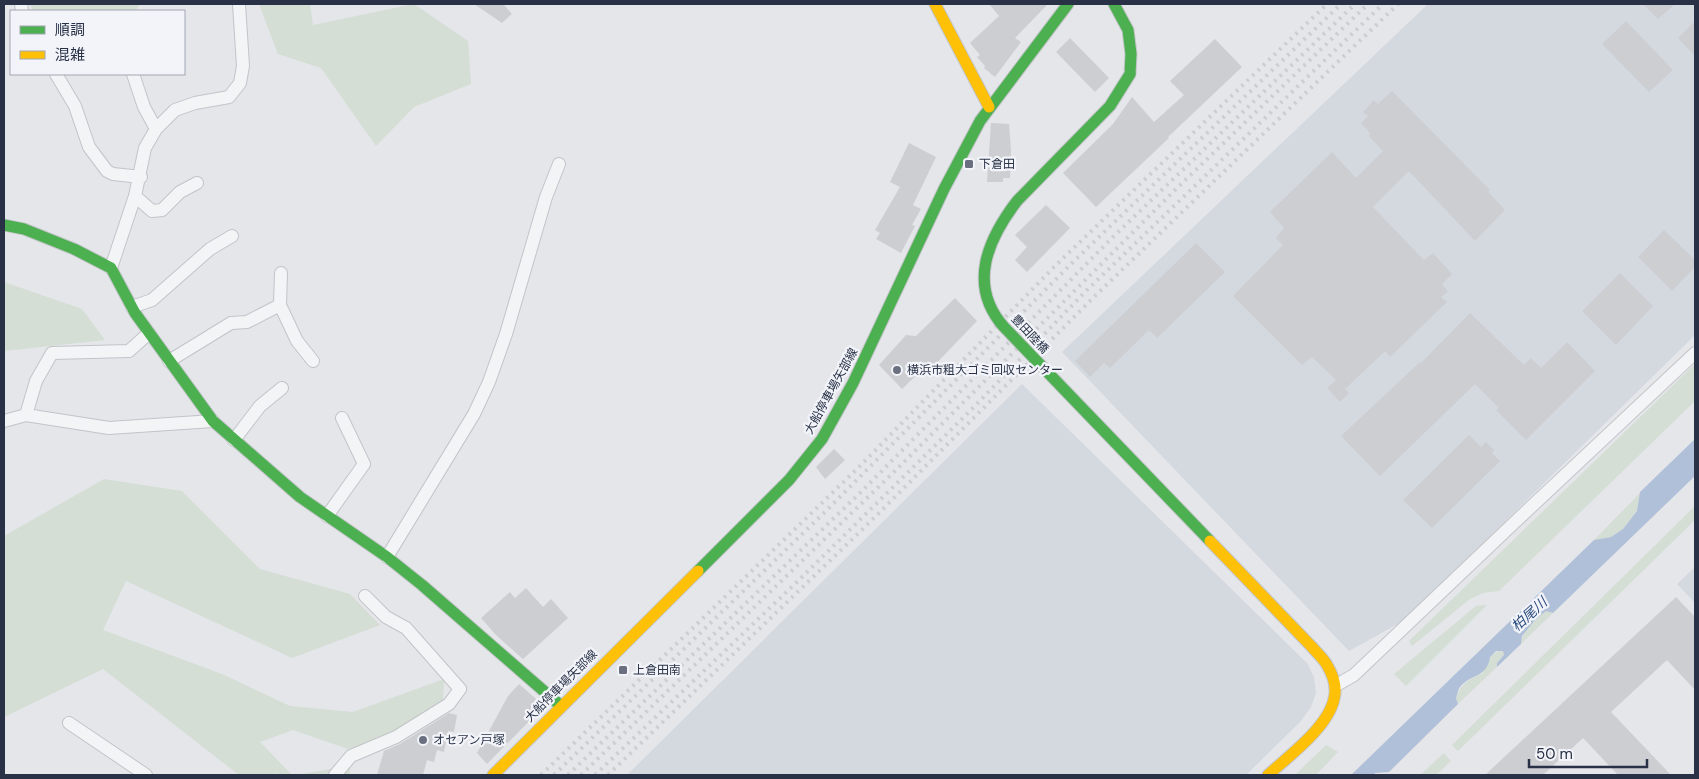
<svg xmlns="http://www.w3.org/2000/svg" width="1699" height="779" font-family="'DM Sans','Noto Sans JP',sans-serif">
	<rect width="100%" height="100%" fill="#e4e6ea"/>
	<!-- built -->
	<path fill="#d4d9e0" d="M 1428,4 L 1695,4 L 1695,335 L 1405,620 L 1349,651 L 1062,352 Z
		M 1022,384 L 1307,663 L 1314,677 L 1316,693 L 1311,707 L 1301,721 L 1246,775 L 627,775 Z
		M 1695,567 L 1695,603 L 1677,584 Z"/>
	<!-- green -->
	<path fill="#d4ded4" d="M 30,4 L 140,4 L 136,11 L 33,11 Z
		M 259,4 L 310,4 L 313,25 L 414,4 L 468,41 L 471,84 L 414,107 L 376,146 L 321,68 L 278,54 Z
		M 4,282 L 82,309 L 105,340 L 4,351 Z
		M 1695,364 L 1695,401 L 1499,591 L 1483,593 L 1470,599 L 1412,646 L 1409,641 Z
		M 104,479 L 182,491 L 260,569 L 350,594 L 380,625 L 292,658 L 126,581 L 103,630 L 222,674 L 290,706 L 353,712 L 444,679 L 443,702 L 391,735 L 348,749 L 293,730 L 260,742 L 292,775 L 280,775 L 276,773 L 275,775 L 239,775 L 103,669 L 4,717 L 4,536 Z
		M 1640,493 L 1637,511 L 1623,529 L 1611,537 L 1594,540 Z
		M 1695,506 L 1695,520 L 1458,751 L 1452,745 Z
		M 1487,605 L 1406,686 L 1394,674 L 1476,606 Z
		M 1546,611 L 1553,613 L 1521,644 C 1522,630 1535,620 1546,611 Z
		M 1503,650 L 1504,655 L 1497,663 L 1497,667 L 1458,704 L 1456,698 C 1461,684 1469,679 1483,673 C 1488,662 1490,652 1503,650 Z
		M 1326,745 L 1338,752 L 1316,775 L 1295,775 Z
		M 1444,753 L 1451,761 L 1436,775 L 1420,775 Z
		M 351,765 L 349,775 L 297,775 Z"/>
	<!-- water -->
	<path fill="#b0c0d8" d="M 1695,439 L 1695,476 L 1553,613 L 1546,611 L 1535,620 L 1522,636 L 1521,644 L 1497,667 L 1497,663 L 1504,655 L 1503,651 L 1496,651 L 1490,657 C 1487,678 1472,673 1460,687 C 1458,690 1457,695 1456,698 L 1458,704 L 1389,772 L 1375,773 L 1374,775 L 1351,775 L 1594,540 L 1611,537 L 1623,529 L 1637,511 L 1640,492 Z"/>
	<!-- building -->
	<path fill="#ccced2" d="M 474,4 L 503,4 L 512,14 L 502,23 Z
		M 989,4 L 1048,4 L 1015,38 L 1021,42 L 995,77 L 984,68 L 985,66 L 977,57 L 980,55 L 970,43 L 999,16 Z
		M 1643,4 L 1675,4 L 1658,19 Z
		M 1626,21 L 1673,70 L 1649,92 L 1602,44 Z
		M 1695,21 L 1695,56 L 1678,38 Z
		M 1070,38 L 1109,78 L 1095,92 L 1056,52 Z
		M 1215,39 L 1242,67 L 1168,137 L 1169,138 L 1096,207 L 1063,173 L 1113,124 L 1132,97 L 1154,122 L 1184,95 L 1170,81 Z
		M 1392,91 L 1490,190 L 1488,192 L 1505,210 L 1475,241 L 1409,171 L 1373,207 L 1424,260 L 1433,253 L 1452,274 L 1442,284 L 1448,292 L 1441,297 L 1447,302 L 1390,357 L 1385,351 L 1345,389 L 1349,393 L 1340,402 L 1327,388 L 1336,380 L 1312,357 L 1302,365 L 1233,296 L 1283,245 L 1276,238 L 1284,228 L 1270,212 L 1332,152 L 1356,178 L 1383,151 L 1369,136 L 1370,133 L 1361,123 L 1368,116 L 1363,112 L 1374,100 L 1378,104 Z
		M 991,123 L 1009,124 L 1011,150 L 1010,178 L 1003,178 L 1003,182 L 987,182 Z
		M 909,143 L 936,157 L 913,205 L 921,209 L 912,225 L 915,226 L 901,253 L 876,239 L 880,233 L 875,230 L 900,187 L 890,182 Z
		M 1046,205 L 1070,228 L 1027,272 L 1015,260 L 1027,247 L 1015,235 Z
		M 1664,230 L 1695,260 L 1695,267 L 1672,291 L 1638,257 Z
		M 1196,243 L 1225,272 L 1157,338 L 1149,330 L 1110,368 L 1104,363 L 1090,377 L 1075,361 Z
		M 1620,273 L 1653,306 L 1616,345 L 1582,311 Z
		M 955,298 L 977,321 L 925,375 L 921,371 L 902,389 L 879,365 L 906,335 L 916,336 Z
		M 1470,313 L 1524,365 L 1531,358 L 1541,368 L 1567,342 L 1595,371 L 1526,440 L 1496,410 L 1499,408 L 1475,384 L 1380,476 L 1341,436 L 1420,362 L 1421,363 Z
		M 1469,435 L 1481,447 L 1486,442 L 1494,450 L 1492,453 L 1500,461 L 1432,528 L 1403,500 Z
		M 834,449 L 845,460 L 825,479 L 816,467 Z
		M 526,588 L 543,607 L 551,599 L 568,618 L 523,659 L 496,635 L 481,618 L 510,592 L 515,598 Z
		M 1676,597 L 1695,617 L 1695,690 L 1667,660 L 1611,712 L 1671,775 L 1618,775 L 1583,738 L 1543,775 L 1485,775 Z
		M 519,684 L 544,706 L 487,764 L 477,753 L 508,696 Z
		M 449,713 L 457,715 L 454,732 L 448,731 L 444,752 L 437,750 L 434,762 L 427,760 L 423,775 L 377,775 L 384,751 L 400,744 Z"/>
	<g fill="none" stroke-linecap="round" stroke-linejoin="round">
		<defs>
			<path id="street" d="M 21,4 L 22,11
				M 56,74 L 75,106 L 89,147 L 107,171 L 113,174 L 141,177
				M 133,74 L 144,107 L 156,129
				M 135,196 L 152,211 L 162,210 L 180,192 L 197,183
				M 111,268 L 135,196 L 145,148 L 156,129 L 175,110 L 195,103 L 229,97 L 240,83 L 243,66 L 239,4
				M 281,273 L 280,305 L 297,341 L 313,361
				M 132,307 L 152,300 L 210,249 L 232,236
				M 169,361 L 231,323 L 247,322 L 280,305
				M 26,415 L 36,381 L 52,353 L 129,351 L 149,333
				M 4,421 L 26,415 L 109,428 L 213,421
				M 234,440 L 260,406 L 282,388
				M 327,516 L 364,464 L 342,418
				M 387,557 L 474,414 L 489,382 L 506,334 L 546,197 L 559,164
				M 1335,686 L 1354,675 L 1515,522 L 1695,353
				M 69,723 L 146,775
				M 335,775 L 351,756 L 396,737 L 449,704 L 460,689 L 406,628 L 386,617 L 365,596"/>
			<path id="fast" d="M 1114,4 L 1128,30 L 1131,54 L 1130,74
				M 4,225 L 24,229 L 74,249 L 111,268 L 135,313 L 213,421 L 300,497 L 387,557 L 422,585 L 561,706
				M 698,571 L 789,480 L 822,439 L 853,383 L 944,189 L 980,121 L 1068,4"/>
			<path id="slow" d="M 935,4 L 989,107
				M 493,775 L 698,571
				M 1268,775 C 1289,756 1328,727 1334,699 C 1337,688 1333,675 1327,665 C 1323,658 1317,653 1312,647"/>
		</defs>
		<!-- street casing -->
		<use href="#street" stroke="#c2c4c8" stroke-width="14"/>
		<!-- fast casing -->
		<use href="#fast" stroke="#c2c4c8" stroke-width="13"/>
		<!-- slow casing -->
		<use href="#slow" stroke="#c2c4c8" stroke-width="13"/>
		<!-- street -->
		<use href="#street" stroke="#f3f4f6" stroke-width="12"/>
		<!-- fast -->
		<use href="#fast" stroke="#4caf50" stroke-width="11"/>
		<!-- slow -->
		<use href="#slow" stroke="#ffc107" stroke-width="11"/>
		<!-- rail -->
		<path stroke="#ccced1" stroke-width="4" stroke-dasharray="2.5 5" stroke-linecap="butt" d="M 541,775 L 858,468 L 1055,266 L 1327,4
			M 554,775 L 830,507 L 1071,264 L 1341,4
			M 568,775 L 862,491 L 1113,237 L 1355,4
			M 581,775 L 896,470 L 1176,189 L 1368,4
			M 595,775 L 799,580 L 971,410 L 1086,291 L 1383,4
			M 608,775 L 870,522 L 1097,294 L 1398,4"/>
		<defs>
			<path id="fast-bridge" d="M 1130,74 L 1110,106 L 1017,201 C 988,239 967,285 1004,327 L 1210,541"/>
			<path id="slow-bridge" d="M 1210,541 L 1312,647"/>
		</defs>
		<!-- fast-bridge casing -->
		<use href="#fast-bridge" stroke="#c2c4c8" stroke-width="13" stroke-linecap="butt"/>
		<!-- slow-bridge casing -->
		<use href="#slow-bridge" stroke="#c2c4c8" stroke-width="13" stroke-linecap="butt"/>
		<!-- fast-bridge -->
		<use href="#fast-bridge" stroke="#4caf50" stroke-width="11"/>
		<!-- slow-bridge -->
		<use href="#slow-bridge" stroke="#ffc107" stroke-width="11"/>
	</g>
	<!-- markers -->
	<g fill="#6a707f" stroke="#f2f4f9" stroke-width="2">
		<rect x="964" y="159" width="10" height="10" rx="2.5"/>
		<circle cx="897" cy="370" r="5"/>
		<rect x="618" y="665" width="10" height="10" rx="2.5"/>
		<circle cx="423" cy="740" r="5"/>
	</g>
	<g text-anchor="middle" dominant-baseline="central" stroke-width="4.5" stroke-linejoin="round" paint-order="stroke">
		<!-- poi labels -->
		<g font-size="12" fill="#283146" stroke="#f2f4f9" text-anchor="start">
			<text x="979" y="164">下倉田</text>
			<text x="907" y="370">横浜市粗大ゴミ回収センター</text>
			<text x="633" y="670">上倉田南</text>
			<text x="433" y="740">オセアン戸塚</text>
		</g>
		<!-- street labels -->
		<g font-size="12" fill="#283146" stroke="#f2f4f9">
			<text transform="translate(1030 334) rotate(47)">豊田陸橋</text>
			<text transform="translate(831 391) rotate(-61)">大船停車場矢部線</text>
			<text transform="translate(561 686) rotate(-45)">大船停車場矢部線</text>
		</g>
		<!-- water labels -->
		<g font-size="14" font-style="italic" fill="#2d4d7f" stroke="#f2f4f9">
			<text transform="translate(1529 614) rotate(-42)">柏尾川</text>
		</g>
	</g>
	<!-- border -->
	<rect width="1699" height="779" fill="none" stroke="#283146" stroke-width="10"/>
	<!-- legend -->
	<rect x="10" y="10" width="175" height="65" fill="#f2f4f9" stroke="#a1a6b1"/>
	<rect x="20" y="26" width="25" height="8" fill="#4caf50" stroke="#a1a6b1"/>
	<text x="55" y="35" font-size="15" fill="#283146">順調</text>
	<rect x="20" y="51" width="25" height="8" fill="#ffc107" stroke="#a1a6b1"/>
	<text x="55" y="60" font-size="15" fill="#283146">混雑</text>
	<!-- scale -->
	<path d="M1529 759v8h118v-8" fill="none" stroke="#283146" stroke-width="2.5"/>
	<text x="1536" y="759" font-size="15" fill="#283146" stroke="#f2f4f9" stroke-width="4" paint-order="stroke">50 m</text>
</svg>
